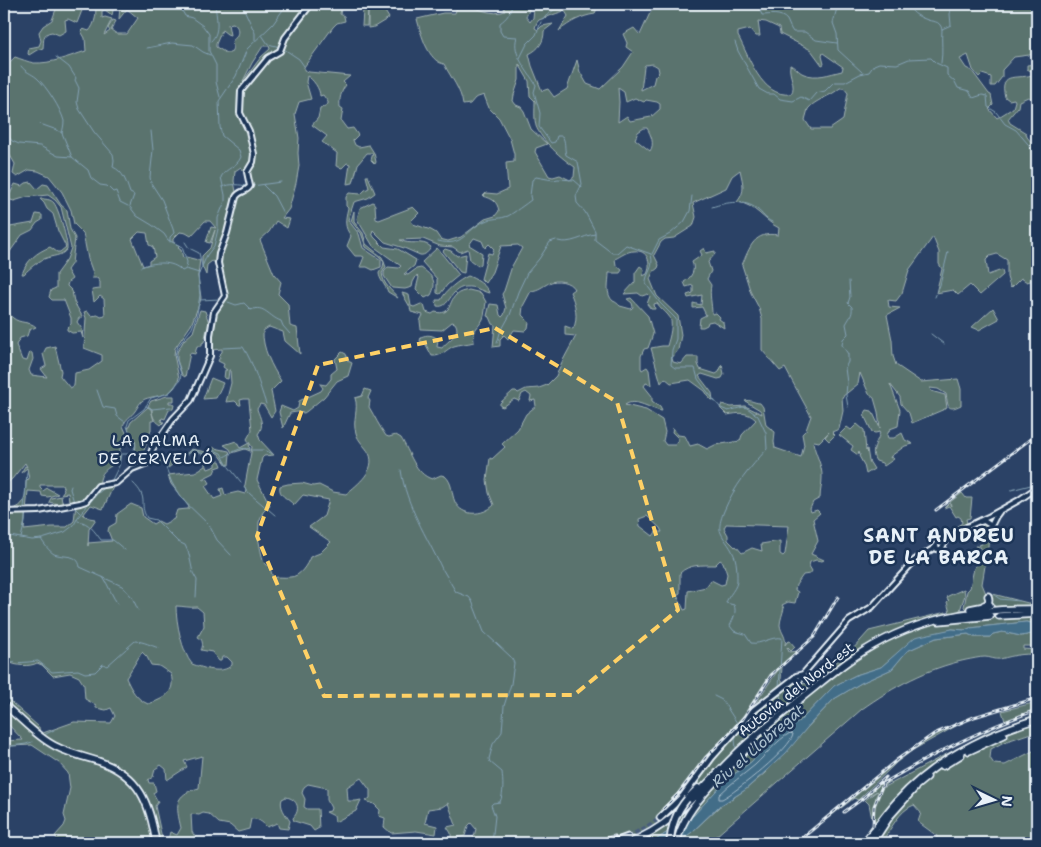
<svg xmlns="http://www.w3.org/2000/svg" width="1041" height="847" font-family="'Shantell Sans',sans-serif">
	<rect width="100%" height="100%" fill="#2b4266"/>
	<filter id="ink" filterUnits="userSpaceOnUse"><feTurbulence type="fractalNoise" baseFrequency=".02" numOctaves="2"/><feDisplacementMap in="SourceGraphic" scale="10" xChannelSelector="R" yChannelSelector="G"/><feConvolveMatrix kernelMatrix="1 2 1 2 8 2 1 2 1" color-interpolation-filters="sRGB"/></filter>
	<g filter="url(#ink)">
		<!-- green -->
		<path fill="#5a736e" stroke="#a1b2b3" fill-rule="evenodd" d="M 58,4 L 82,5 L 83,8 L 77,23 L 68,19 L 65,20 L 66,31 L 59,35 L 52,32 C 42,33 44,40 43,48 L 37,50 L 29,55 L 28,54 L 29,48 L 39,46 L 41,41 L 39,32 L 43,26 L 52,20 Z
			M 94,4 L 117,4 L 114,6 L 112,15 L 105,10 L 102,11 L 102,18 L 105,17 L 112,19 L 104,35 L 110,31 L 108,28 L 113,20 L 116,21 L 111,30 L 117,34 L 127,34 L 138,18 L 127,9 L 119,19 L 120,6 L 119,4 L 292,4 L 294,6 L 302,8 L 306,4 L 342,4 L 340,14 L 344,16 L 345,21 L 337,23 L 333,27 L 304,67 L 304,70 L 309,72 L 350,76 L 343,82 L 346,85 C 341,91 339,100 340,107 L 343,109 L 341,121 L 347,129 L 353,128 L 358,135 L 353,140 L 355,145 L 359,147 L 369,145 L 374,153 L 376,162 L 375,164 L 371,160 L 373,153 L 367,153 L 358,164 L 353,183 L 347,184 L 350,164 L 347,163 L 342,168 L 336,166 L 337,153 L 322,142 L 327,136 L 312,125 L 318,118 L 320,109 L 328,104 L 328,102 L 323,95 L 320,96 C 320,89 313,79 307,76 L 306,82 L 311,99 L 299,102 L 295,114 L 299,138 L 298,153 L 299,166 L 296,183 L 289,209 L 282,218 L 290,219 L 287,228 L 276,221 L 269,232 L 260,240 L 274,274 L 281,282 L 278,294 L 288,304 L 290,326 L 297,328 L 300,354 L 285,341 L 283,332 L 269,327 L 263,331 C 262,348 272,367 281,381 L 271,391 L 275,411 L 271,417 L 264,405 L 260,404 L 257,409 C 260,418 265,425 258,434 L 260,440 L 274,455 L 264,456 L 262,458 L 257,480 L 270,505 L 263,512 L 259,522 L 258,537 L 263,561 L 270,568 L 273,578 C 279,576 283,578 290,577 C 300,577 307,565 310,557 L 320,553 L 331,542 L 309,527 L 324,516 L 329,500 L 303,495 L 294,505 C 288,498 278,496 280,486 L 288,484 L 302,483 L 313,486 L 319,485 L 333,492 L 346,494 C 358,484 377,470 369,453 C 365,446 358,441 356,433 C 352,421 359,409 355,398 L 362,396 L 365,389 L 371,391 L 368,398 L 370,401 L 369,407 C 375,417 379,426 386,436 L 389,437 L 396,435 L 401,438 C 410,452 415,474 432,479 L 441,475 L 445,476 C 453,483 451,493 455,502 C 462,517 483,516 494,505 L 489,493 L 487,480 L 490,458 L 492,459 L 505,447 L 502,444 L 518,429 L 526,414 L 536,406 L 535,400 L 530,401 L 531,396 L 526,392 L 522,394 L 519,401 L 514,399 L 503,407 L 500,406 L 500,403 L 513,391 L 516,391 L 518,393 L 526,389 L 539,388 L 547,385 L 556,376 L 562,362 L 576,336 L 565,335 L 565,326 L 573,329 C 579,319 575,302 570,292 L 574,289 C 570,281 556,279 549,283 C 543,286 539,290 531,291 L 523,306 L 522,315 L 529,322 L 528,328 L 525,331 L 514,330 L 508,339 L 504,335 L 500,339 L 500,346 L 493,347 L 495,325 L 493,324 L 490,317 L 487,316 L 490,304 L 498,305 L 500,315 L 502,317 L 504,315 L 506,308 L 502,294 L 504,291 L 512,266 L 522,248 L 518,245 L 501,246 L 492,272 L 485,283 L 481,279 L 488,253 L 492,254 L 494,249 L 489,244 L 485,248 L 482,241 L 474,238 L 469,245 L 482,253 L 481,264 L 478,266 L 470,260 L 468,249 L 460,252 L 453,247 L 440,246 L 423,239 L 400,240 C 410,246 422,239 431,247 C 429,251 425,256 420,255 L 404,248 L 385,242 L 373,230 L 372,233 L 374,237 L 384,247 L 398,249 L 416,260 L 414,266 L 404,274 L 408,275 L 416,269 L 421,268 C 432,275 438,282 431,295 L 425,298 L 416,289 L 419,277 L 417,275 L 413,282 L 412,287 L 405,289 L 392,288 L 384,276 L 384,272 L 388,267 L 399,268 L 401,266 L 373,246 L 357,219 L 360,208 L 373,202 L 375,205 L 376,219 L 379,220 L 413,207 L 419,213 L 411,221 L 413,224 L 431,230 L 436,233 L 440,239 L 448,241 L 461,237 L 485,219 L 495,216 L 499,211 C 497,201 493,199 483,196 L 486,193 L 497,194 L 508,189 L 506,163 L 514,162 L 514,154 L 510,139 L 499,118 L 489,108 L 484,95 L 475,98 L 470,104 L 463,105 C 461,89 451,78 444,64 C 428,61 421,34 417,19 L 443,13 L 455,13 L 458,4 L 465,7 L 467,5 C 479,9 493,16 505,11 L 503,4 L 528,4 L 529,10 L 526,17 L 530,22 L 533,18 L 534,8 L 546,5 L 547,4 L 598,4 L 595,14 C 581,16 570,22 559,31 L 568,16 L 565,11 C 562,11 542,19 539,20 C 536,23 536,25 535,28 L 538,30 L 542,26 L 553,24 L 544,31 C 544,42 539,49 529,54 L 532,66 L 542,91 L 548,89 L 554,97 L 567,89 L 577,60 L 580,72 L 587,84 L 600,89 L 623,67 L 633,52 L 626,47 L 627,43 L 623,34 L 634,28 L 640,35 L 650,13 L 658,4 L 1037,4 L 1037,54 L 1014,57 L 1002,70 L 1002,77 L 995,86 L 991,86 L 991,77 L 982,74 L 979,77 L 973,70 L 968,55 L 960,59 L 966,68 L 972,71 L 989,94 L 991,95 L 993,105 L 989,109 L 997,118 L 1013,108 L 1015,101 L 1014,99 L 1009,100 L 1005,97 C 998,69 1020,81 1034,74 L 1033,72 L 1027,69 L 1027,65 L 1037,64 L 1037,97 L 1035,99 L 1028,97 L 1019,101 L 1018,107 L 1008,119 L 1010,123 L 1026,133 L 1027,137 L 1032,143 L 1037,142 L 1037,279 L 1027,282 L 1021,278 L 1011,288 L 1010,287 L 1007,277 L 1007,260 L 997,254 L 990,256 L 986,260 L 988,275 L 1002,270 L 1003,275 L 980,295 L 970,285 L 958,295 L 953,290 L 936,293 L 942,269 L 939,264 L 939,252 L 933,237 L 909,270 L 902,293 L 896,301 L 888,300 L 889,307 L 900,308 L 887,315 L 892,340 L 893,356 L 896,365 L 921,382 L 958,379 L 961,389 L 961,405 C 947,412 948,406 946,394 L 938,389 L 930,388 L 931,391 L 945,395 L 947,408 L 912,423 L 909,413 L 901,404 L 900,397 L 890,384 L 900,410 L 898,426 L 890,429 L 887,435 L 888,438 L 894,438 L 902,433 L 905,440 L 913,444 L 905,446 L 891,456 L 890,458 L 892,457 L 894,459 L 884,466 L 882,463 L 876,461 C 869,451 878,442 880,432 L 875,433 L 872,432 L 864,415 L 867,410 L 872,411 L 880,428 L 878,412 L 874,398 L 869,394 L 860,373 L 858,384 L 842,397 L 843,411 L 839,429 L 832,432 L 835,435 L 829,441 L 825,437 L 829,432 L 819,442 L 814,441 L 813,442 C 815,454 823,466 822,478 C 822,485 820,491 820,498 L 813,502 L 810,509 L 811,512 L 817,510 L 820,513 L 813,519 L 818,541 L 811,554 L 824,560 L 822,561 L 816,560 L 810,562 L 809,566 L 812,571 L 810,574 L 803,575 L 796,585 L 795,590 L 798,592 L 795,603 L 788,602 L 782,605 L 784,608 C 783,613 780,620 780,625 C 781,633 787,637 785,645 L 787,642 L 790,641 L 795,647 L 791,651 L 787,647 L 789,652 L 798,651 L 783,663 L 784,664 L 787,662 L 782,667 L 781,680 L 786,687 L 794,683 L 812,684 L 824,674 L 823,672 L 839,660 L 844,659 L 869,631 L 946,612 L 946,614 L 950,613 L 947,602 L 949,600 L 947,599 L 948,596 L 964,589 L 965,595 L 960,610 L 966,609 L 964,607 L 967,591 L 970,588 L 974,568 L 983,558 L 986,560 L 982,584 L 987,596 L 989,593 L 1028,603 L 1037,604 L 1037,624 L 1026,622 L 970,628 L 965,630 L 952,629 L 907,645 L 881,667 L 856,675 L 834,686 L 799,722 L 777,735 L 751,762 L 726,780 L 694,815 L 651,843 L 596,843 L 615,838 L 614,836 L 580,843 L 484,843 L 483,841 L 473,840 L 476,829 L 471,823 L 468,826 L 465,836 L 453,839 L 451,838 L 451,833 L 447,827 L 456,825 L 448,803 L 442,807 L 428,809 L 425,823 L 437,826 L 436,834 L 416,831 L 391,833 L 384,827 L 385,818 L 379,816 L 380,810 L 374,804 L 366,801 L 370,798 L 370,790 L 361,778 L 347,787 L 348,801 L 356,801 L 361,800 L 356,811 L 335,822 L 334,816 L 326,812 L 330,811 L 331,808 L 327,800 L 327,788 L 308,784 L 304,787 L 302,793 L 305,799 L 304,807 L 307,809 L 318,809 L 319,828 L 314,831 L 310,826 L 294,821 L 293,818 C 301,810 298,799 286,797 L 282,799 C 279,807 286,815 290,821 L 288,829 L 279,828 L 277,823 L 267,827 C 262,822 258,818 251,819 L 249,829 L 238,832 L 230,825 L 219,823 L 209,814 L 203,813 L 199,815 L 191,814 L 192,832 L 197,840 L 204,843 L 167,843 L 170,832 L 177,835 L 181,828 C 176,806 173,795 199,788 L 202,756 L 184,761 L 187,767 L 167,780 L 166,769 L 161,765 L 155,769 L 153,777 L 148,780 L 149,783 L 154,783 L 156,791 L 153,793 L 158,802 L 155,806 L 163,843 L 58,843 L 58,840 L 55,836 L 64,826 L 66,821 L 64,815 L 70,788 L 68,773 L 59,763 L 32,745 L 11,746 L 4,749 L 4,741 L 23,740 L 4,720 L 4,696 L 39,727 L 40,734 L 74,722 L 111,723 L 115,716 L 111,708 L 106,710 L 96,708 L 96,705 L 85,699 L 84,685 L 79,677 L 70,673 L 53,676 L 42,665 L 37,663 C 30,667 15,666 9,662 L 4,664 L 4,513 L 8,512 L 9,509 C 28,508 25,493 26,480 L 29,479 L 27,468 L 21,473 L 25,466 L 27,467 L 25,463 L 12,479 L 4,485 L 4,312 L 6,308 C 9,311 9,316 13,318 C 20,324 30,321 36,327 L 29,330 L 27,336 L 20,338 L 16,345 L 22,360 L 27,361 L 30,352 L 32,353 L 33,359 L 29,370 L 31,375 L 47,377 L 41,369 L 46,366 L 43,354 L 46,348 L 55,346 L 61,371 L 60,376 L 70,388 L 74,386 L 75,373 L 89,370 L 102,361 L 102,355 L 84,348 L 86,318 L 84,312 L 87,311 L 91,316 L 98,315 L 101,317 L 105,316 L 104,299 L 100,296 L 94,302 L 92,290 L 100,289 L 100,282 L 97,278 L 92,278 L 93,273 L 88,259 L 83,233 L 74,224 L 71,210 L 62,192 L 49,176 L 38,171 L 29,170 L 17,177 L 13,174 L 15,164 L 4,145 L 4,116 L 9,102 L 4,98 C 4,82 2,68 15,57 C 21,59 28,62 34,63 C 51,64 70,56 86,51 L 85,38 L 81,31 L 83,29 L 89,31 C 95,25 98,11 94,4 ZM 758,21 L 766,22 L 779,28 L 780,34 L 811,50 L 822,65 L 824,64 L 822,56 L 823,53 L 843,67 L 842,71 C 829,74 817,79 804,74 C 798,72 796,66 790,65 C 788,76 797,85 791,94 C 761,98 749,56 738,36 L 738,32 L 750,29 L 756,36 L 760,36 ZM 233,23 C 241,28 238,37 232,41 C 233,46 234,48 230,53 L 226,53 L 216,47 L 216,44 L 222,30 L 227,34 L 230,35 L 228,24 ZM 263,46 L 269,46 L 270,49 L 261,57 L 243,81 L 252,63 ZM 519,64 L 529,81 L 530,96 L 535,101 C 535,109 534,119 536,126 C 541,140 562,159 575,167 L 574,177 L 570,180 L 560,175 L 553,177 L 549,176 L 535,152 L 536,148 L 547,144 L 531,129 L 524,111 L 521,107 L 516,105 L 513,101 L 514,95 L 519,80 ZM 653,64 L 658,67 L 659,72 L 655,76 L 653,84 L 641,90 L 644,67 L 645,65 ZM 618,88 L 624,92 L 626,102 L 635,98 L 644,102 L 646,100 L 657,102 L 660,104 L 660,109 L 651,117 L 630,121 L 627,116 L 618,122 L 619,102 ZM 840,88 L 844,88 L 848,93 L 843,120 L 830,129 L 811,129 L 805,120 L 808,109 C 816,99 830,97 840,88 ZM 644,128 L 647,128 C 651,135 655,144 650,151 L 635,139 L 638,132 ZM 241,167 L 245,173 L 247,191 L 238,196 L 234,207 L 229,235 L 220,255 L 220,263 L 226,291 L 226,299 L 216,310 L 211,340 L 211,350 L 222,349 L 222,352 L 218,356 L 220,357 L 218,361 L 224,364 L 223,367 L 227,370 L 225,370 L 224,378 L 228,379 L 229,370 L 230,370 L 231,383 L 226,402 L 235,401 L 239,405 L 241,405 L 240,400 L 244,399 L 249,399 L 249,401 L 252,430 L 247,439 L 252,447 L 245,485 L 244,487 L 247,492 L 245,494 L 238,492 L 225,495 L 223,488 L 220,489 L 222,496 L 214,499 L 205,486 L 210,483 L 207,478 L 203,480 L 202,479 L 214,473 L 216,468 L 222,466 L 220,461 L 216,461 L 216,466 L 208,469 L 205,461 L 205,466 L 195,472 L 168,475 L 171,484 L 189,507 L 188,509 L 177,510 L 174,519 L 164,524 L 158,521 L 153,524 L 143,517 L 141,508 L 131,504 L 117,514 L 116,523 L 109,527 L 108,531 L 112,541 L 88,543 L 88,546 L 89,529 L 96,519 L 90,518 L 83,515 L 91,505 L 103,509 L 113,487 L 112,485 L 99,487 C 100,470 107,469 119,461 L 120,449 L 127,435 L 123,426 C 126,418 131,417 135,411 C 138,407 140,401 145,399 C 159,394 173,398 179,378 L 174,355 L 175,348 L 191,325 L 200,302 L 201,298 L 198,276 L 200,259 L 198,260 L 186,257 L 183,258 L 181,250 L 178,248 L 180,246 L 173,242 L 173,239 L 180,232 L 186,233 L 191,236 L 205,221 L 210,221 L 216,228 L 211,227 L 206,242 L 210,243 L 215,230 L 210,248 L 202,256 L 202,266 L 206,275 L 207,265 L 212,261 L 214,262 L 219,273 L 217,252 L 225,234 L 232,202 L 236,192 L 234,181 L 235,171 ZM 740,170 C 743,184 746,191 737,202 C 755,204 764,221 779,228 L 778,235 C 754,231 750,247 742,265 L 751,293 L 759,308 L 762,319 L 762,350 L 780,371 L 785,368 L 811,416 L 806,430 L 802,434 L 804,445 L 801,457 L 775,448 L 774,442 L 775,432 L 766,425 L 763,407 L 760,403 C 754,403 750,399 745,401 L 760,410 L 762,414 L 745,406 L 731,407 L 722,404 L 720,408 L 727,415 C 739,413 747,411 756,420 L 742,435 L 740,441 L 715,445 L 707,449 L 698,444 L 690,446 L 685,436 L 678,435 L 673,428 L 672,432 L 678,438 L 678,441 L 675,445 L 666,445 L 663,441 L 665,432 L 662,420 L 646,410 L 625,405 C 636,397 651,410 662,411 L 660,407 L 652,401 L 652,396 L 644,386 L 646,383 L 651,385 L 649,370 L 647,367 L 642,370 L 641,368 L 641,356 L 644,349 L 648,348 L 653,334 L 648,316 L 631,298 L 627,299 L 632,303 L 633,307 L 631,309 L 620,306 C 618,304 616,302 613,301 C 605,294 609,282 609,273 L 620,273 L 622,270 L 616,265 L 615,259 C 621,256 627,251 634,251 C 648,249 652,264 647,274 L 643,276 L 644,269 L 640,266 L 635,273 L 635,282 L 624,294 L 638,293 L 642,296 L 648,294 L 650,296 L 647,304 L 651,309 L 655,309 L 654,304 L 657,303 C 661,309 664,310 668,315 C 675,321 669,339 667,346 L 662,346 L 651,348 L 661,383 L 665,378 L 671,383 L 690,380 L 705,391 L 710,399 L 713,400 L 712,393 L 699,376 L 702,374 L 718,379 L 722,378 L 724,374 L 722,365 L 719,372 L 716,374 L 700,369 L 698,364 L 698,357 L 687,357 L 681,364 L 673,362 L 672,358 L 678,350 L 681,335 L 678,316 L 657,296 L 650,279 L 653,272 L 658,268 L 659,265 L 654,255 L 661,242 L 665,239 L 674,238 L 693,226 L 696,217 L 693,203 L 726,188 L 732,176 ZM 139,232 L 147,233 L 149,245 L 153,247 L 155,257 L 149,261 L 149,264 L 143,266 L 132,239 ZM 40,485 L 62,485 L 64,490 L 61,494 L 68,493 L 69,501 L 62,502 L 61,496 L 51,498 L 49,502 L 62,505 L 76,504 L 74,521 L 67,527 L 52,527 L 24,530 L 28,491 L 41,492 L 42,496 L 48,497 L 58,494 L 47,488 L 43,491 L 40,488 ZM 647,516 L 660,528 L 662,532 L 656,532 L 653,536 L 640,526 L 639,519 ZM 726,524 L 789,526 L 785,554 L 783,556 L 780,554 L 780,541 L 761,544 L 762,551 L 752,548 L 742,553 L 736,546 L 735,547 L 728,540 L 728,535 L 724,528 ZM 720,560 L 723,562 L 727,574 L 725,584 L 721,585 L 711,580 L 706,587 L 688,591 L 687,609 L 684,610 L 677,595 L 680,593 L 680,573 C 689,564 702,565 715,565 ZM 176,606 C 183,606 189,608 197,607 L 203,612 L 204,626 L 198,637 L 201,639 C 203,643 203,646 201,650 L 212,652 L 219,661 L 221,661 L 222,657 L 227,657 L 232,662 L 232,665 C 222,675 203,668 192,664 C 182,652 176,622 176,606 ZM 142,652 L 147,657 L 151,665 L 159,666 L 171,674 C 176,693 164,699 148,704 C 136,699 131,689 126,678 ZM 777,668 L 778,670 L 749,713 L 707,759 L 686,788 L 663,810 L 662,808 L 684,786 L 705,757 L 739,722 L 768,678 Z
			M 364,4 L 375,4 L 380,12 L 384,10 L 389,18 L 374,27 L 368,28 L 368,11 L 367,26 L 362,26 L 363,10 L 368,10 Z
			M 366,176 L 368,176 L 375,193 L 368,198 L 354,202 L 348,220 L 359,234 L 363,248 L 381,260 L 381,267 L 373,270 L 367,267 L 360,267 L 364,257 L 362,256 L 355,256 L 347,246 L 351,236 C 344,227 345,220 348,208 L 346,206 L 346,197 L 349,193 L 361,194 L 365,190 L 369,188 Z
			M 31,182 L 37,189 L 43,184 L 48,185 L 61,205 L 67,210 L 70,229 L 75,238 L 72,263 L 67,270 L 72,279 L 68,282 L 67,286 L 72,291 L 74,302 L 82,316 L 82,318 L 79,318 L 77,322 L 82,329 L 83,338 L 81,332 L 72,333 L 67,330 L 67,328 L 71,324 L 71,318 L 64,300 L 52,300 L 49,297 L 51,290 L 56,288 L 56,274 L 67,259 L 71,248 L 61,207 L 55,200 L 48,195 L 27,197 L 14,201 L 4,198 L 4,191 L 10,194 L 15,184 L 22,186 L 26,183 Z
			M 40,199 C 45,199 51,199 54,203 C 59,210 68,241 67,249 C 61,257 53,255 44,259 C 37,262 30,268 24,274 L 22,274 C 27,260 37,252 50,247 L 57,252 L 60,252 L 66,247 L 58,231 L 53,214 L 47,209 L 44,203 Z
			M 354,211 L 354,222 L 363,233 L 366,244 L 382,257 L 386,267 L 382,273 C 383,285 392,290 398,298 L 388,292 C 386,286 379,279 379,273 L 383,267 L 384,262 L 379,256 L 366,247 L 361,233 L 351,221 Z
			M 36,214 L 42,215 L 42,220 L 37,223 L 32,230 L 22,235 L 4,260 L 4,224 L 10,227 L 33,223 Z
			M 437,248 L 459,275 L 447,285 L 440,294 L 437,293 L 437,279 L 422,262 Z
			M 704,248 L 706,253 L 715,251 L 715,254 L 708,262 L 711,271 L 707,279 L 711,285 C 709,295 712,304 712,314 L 716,313 L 720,317 L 719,319 L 723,322 L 724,328 L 713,321 L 708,322 L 707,325 L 703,327 L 699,327 L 700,318 L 706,315 L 702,307 L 693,308 L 693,303 L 701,305 L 702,295 L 688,298 L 687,295 L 693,293 L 693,285 L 686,287 L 684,282 C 691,278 696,270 692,262 L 702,255 L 700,251 Z
			M 445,249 L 451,251 L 457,256 L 466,254 L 464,273 L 460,272 L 443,251 Z
			M 468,276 C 474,278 488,286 489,293 C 481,291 475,286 465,287 C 449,289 450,309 437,306 L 436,300 L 441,300 C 446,290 458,281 468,276 Z
			M 469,290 L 481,293 L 486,302 C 485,308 485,314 483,319 C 478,329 472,328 474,342 C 467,344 460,344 454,346 C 446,349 442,357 432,356 L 425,343 L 420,341 L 421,337 C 427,334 433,335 438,339 L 437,347 L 442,348 C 448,340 462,334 455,323 L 452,322 L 442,330 L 421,329 L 420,321 L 423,315 L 411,312 L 410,307 L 402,293 L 409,295 L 411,306 L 414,307 L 421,304 L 424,305 L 426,312 L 432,314 L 435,312 C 452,316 448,302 456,295 C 459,292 464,291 469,290 Z
			M 993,308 L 999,319 L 979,330 L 972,327 Z
			M 200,310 L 205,311 L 210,326 L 210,330 L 207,329 L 204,342 L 202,343 L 202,346 L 197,346 L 195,354 L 190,353 L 185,377 L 182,375 L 177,360 L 177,352 L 184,340 L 193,332 Z
			M 342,352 L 346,354 L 348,361 L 352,363 L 348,376 L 337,381 L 324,397 L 307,411 L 304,413 L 297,412 L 290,413 L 283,428 L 279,412 L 281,406 L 293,411 L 298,408 L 299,401 L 321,391 L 323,388 L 320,384 L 326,385 L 331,379 L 331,374 L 337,369 L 335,359 Z
			M 211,378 L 223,383 L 216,398 L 203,399 Z
			M 167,396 L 174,396 L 174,401 L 169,401 L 169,403 L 173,403 L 174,405 L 173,409 L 169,410 L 165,419 L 162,418 L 161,421 L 164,422 L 161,425 C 154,420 152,417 152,409 L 148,406 L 151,401 Z
			M 148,407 L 151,409 L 154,421 L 151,421 L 151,430 L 142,456 L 134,454 C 138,444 135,437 128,429 L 131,422 Z
			M 857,424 L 864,430 L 866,451 L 867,449 L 869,461 L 874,469 L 866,474 L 864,465 L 859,456 L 860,455 L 859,452 L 858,455 L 851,450 L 853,446 L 839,435 L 847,427 L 851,430 Z
			M 236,441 L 240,448 L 249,443 L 250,451 L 245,449 L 232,453 L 230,449 L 224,445 Z
			M 210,447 L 229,451 L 230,454 L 229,465 L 227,465 L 219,454 L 214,451 L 205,455 L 193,451 L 176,462 L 172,463 L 172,465 L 168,468 L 169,463 C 162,465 158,460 151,460 L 149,465 L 147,465 L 150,460 L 156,460 L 158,455 L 159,457 C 170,465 183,458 191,449 L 206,452 L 211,449 Z
			M 962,493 L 966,498 L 972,498 L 970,518 L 966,519 L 967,523 L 958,528 L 957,526 L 962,523 L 961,518 L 958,516 L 956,517 L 949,506 L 944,508 L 949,503 L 951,506 L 950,502 Z
			M 982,521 L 988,526 L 989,530 L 988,548 L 976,564 L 975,561 L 979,556 L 975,546 L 977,546 L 980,553 L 982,550 L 979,545 L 982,544 L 982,535 L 984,535 Z
			M 1002,632 L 1021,636 L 1037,633 L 1037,646 L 1023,646 L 1023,649 L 1037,650 L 1037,654 C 1020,654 1016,655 1000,659 C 995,660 990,657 985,657 C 979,657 972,659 966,660 C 928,668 893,687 862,709 L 708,843 L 677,843 L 692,832 L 719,807 L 745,790 L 765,773 L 834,699 L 861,683 L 892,669 L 907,651 L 936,638 L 968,634 L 974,637 L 990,637 L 993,634 Z
			M 1037,702 L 1037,708 L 1005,721 L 1002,711 Z
			M 1037,714 L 1037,731 L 1004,742 L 991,749 L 990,758 L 994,764 L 1005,765 L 1037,749 L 1037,843 L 936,843 L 937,836 L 918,822 L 921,813 L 914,805 C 899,810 891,830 882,841 L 882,843 L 860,843 L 871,826 L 873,826 C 873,810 877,794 886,781 L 886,784 L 891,781 L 883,787 L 883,788 L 986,733 Z
			M 963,722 L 913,750 L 897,762 L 858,800 L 854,798 L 823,822 C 867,786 910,743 963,722 Z
			M 887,776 L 876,796 L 872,819 L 869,804 L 865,800 L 877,791 L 864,798 Z"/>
		<!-- water -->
		<path fill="#426d88" stroke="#84a2b5" d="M 1026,622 L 1037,624 L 1037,633 L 1021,636 L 1002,632 L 993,634 L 990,637 L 974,637 L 968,634 L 936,638 L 907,651 L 892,669 L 861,683 L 834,699 L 811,723 L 786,753 L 745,790 L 718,807 L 692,832 L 677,843 L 651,843 L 694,815 L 726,780 L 751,762 L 777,735 L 799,722 L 834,686 L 856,675 L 881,667 L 915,637 L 952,629 L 965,630 L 970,628 Z"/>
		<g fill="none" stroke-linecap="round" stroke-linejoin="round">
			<!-- shore -->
			<path stroke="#a6bccb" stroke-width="1" d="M 790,733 L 793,734 C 792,748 736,792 722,799 L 719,799 L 719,795 C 730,784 743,775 755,765 C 767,754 776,741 790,733 Z"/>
			<!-- stream -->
			<path stroke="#84a2b5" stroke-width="1" d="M 174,4 L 180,7 L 185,16 L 192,18 L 203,26 L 209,34 L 209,51 L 216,65 L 216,82 L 220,97
				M 512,4 C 511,13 507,18 500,23 L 500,31 L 503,36 L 517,37 C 511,54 528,71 536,85 L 534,92 L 540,113 L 539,127 L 551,143 L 555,142 L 557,136 L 562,136 C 566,141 564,148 566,155 L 578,162 L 582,184 L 576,196 L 577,203 L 585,212 L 595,231 L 595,240 L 612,253 L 617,253 L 626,245 L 651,254 C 655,270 645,273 646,284 L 660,303 L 676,319 L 676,339 L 672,350 L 671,365 L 675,368 L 695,368 L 698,379 L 713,399 L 721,408 L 728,411 L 743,407 L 747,408 L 758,416 L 766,433 L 767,449 C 749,469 735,485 724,511 C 722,516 719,524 720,530 C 722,538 730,545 733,553 C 737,560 737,572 737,579 C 738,588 728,595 726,603 L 734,605 C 737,612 733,619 730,626 L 734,631 L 745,634 L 751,643 C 761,645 771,636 782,638 L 779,687
				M 757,4 L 762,15 C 770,15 780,12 787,20 C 789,24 790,28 793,32 L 805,32 L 816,40 L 837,43
				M 838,4 L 833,23 L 837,34 L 838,50 L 862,72
				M 907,4 C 911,12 917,16 925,19 C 933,23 939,19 942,29
				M 243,7 L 255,33 L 255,40
				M 542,19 L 562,4
				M 262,35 L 268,44 L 280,47
				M 211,41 C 221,32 216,16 215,4
				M 735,42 L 738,51 L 759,89 L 768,94 L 774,94 L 780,99 L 793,101 L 801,97 L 809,101 L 816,93 L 825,91 L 834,82 L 845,82 L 860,74 L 869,72 L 874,65 L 879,63 L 897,64 L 909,59 L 931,58 L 936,63 L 947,68 L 947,75 L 955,82 L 958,88 L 969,91 L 973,98 L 982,95 L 987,96 L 988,107 L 996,112 L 1005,124 L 1016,130 L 1028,144 L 1031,150 L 1037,152
				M 147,48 L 172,43 L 193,45 L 203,52 L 210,55
				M 284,49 L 299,59 L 304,66
				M 56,57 L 69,67 L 76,78 L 75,80 L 79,88 L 77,102 L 79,109 L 94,132 L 113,154 L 114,160 L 113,167 C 124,172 126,182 130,193 L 134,195 L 130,206
				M 520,58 L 527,44 L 536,35 L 541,22
				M 941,63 C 943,52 941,41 942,29 L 951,25 L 950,14 L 952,4
				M 21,66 C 25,72 31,73 37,78 C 46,86 61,109 64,121 C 64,125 63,129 62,133
				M 40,124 L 57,130 L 62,133 L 72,157 L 88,170 L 91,178 L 100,185 L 107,186 L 113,192 L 116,191 L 120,202 L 128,206
				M 4,130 L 12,141 L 19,144 L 40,146 L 58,156 L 72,157
				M 151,131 L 153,150 L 150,177 L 151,183 L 162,200 L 173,229 L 174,233 L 170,237 L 170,242
				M 263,185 L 274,196 L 283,213
				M 252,186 L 281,182
				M 223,187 C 230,183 240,185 248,186
				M 130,207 L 137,216 L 152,225 L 164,234 L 168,240 L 182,247 L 187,262 L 186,269 L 199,273
				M 712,207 C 727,202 744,199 757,209 C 763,214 765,219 772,222
				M 438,241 C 464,248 465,230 485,221 C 492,218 501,219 508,216 C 512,214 527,203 531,200 L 530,196 L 532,180 L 536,177 L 553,180 L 558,179 L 574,180 L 582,187
				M 558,241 C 570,245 582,236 595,234
				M 185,242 L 189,248 L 199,253 L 202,266
				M 652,254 L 659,240 L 670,234 L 684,222 L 690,211 L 692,196
				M 141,267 C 153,262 173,260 182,271 L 186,269
				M 935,297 L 940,285 L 948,252
				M 200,300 L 220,299
				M 228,302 L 236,305 L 244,303 L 251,310 C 264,304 269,317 281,321 L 283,326 L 290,334
				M 931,334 L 944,344
				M 497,343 L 500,333 L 510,315 L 518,292 L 527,273 L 539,259 L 550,242 L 556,240
				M 223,348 L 243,347 C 254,364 259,384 266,404
				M 97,390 L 103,407 L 115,409 L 117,416 L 125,422
				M 146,406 L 152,409 L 171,407
				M 848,407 L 846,395 L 847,383 L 845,368 L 848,362 L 848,354 L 842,345 L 843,339 L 848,334 L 846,324 C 849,318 853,315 852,307 L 848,303 L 850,297 L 849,281
				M 252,450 L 263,450 L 272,454
				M 224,457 C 232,453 240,446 250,449
				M 180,459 L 192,450 L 205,454 L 214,450 L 221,453 L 228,466
				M 151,460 L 164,463 L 178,460
				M 164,463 L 172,483 L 181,498 L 209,525 L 217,540 L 231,555
				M 229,467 L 241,482
				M 401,470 C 406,506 427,536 442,569
				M 111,482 L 119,466 L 121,454 L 131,454 C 141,443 130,437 127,426 L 129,420 L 144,409 L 151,398 L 169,393 L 180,380 L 181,374 L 175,355 L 178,346 L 192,328 L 197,314 L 200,295 L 198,276 L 207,255 L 214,246 L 218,229 L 218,218 L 225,201 L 225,195 L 221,177 C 226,168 237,167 241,157 L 239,150 L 222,136 L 220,127 L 219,101 L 236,76 L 247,49 L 273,24 L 287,4
				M 133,483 C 150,499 138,503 147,518 L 156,520 L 178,542 L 185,545 L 189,554 L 193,573 L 197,580 L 196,597
				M 71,486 L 70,489 L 74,502
				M 244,487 L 250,494 L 275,515
				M 1011,490 L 1035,484
				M 74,507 L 80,513
				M 24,509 L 27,472
				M 78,521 C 89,522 95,532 101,540 L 113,540 L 125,550
				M 4,535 L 32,540 L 42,539 L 65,532 L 74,525 L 78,517 L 97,494 L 108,485
				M 21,538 L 25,521 L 25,513
				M 41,539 C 44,544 49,551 54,554 C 64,558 78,553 80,567 L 122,586 L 132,597 L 138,610
				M 443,570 L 456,592 L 469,597 L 472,601 L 484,632 L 511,657 L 514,663 L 511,684 L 504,706 L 502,732 L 493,744 L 489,759 L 490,762 L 502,772 C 503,782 504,793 500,802 L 493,803 L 491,805 L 495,816 L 492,843
				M 103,577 C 109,586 112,597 118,604
				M 991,593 L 1000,599 L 1019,601
				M 127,648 L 135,641 C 146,642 149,645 159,648
				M 4,663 L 7,661 C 17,664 27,662 38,661 L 52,672 L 78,670 L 85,673 L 95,672 L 103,664 L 107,666 L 126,649
				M 780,694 L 783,712
				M 714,696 L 722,700 L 737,723
				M 784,716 L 789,728
				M 44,735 L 54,730
				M 4,747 L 26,744 L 32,742
				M 736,749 L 735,739 L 738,732
				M 737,763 L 738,772"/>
			<!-- primary-tunnel -->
			<path stroke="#475c7c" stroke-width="5" stroke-dasharray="5 2.5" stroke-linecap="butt" d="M 628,837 L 646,828 L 660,818"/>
			<defs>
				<path id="secondary" d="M 4,512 L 39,511 L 80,503 L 86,501 L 98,486 L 116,483 L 132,469 L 147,463 L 153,448 L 173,419 L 191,400 L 210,356 L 210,335 L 214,312 L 225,296 L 218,263 L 219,254 L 227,233 L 236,197 C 239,191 247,192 250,186 L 247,172 L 253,162 L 254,154 L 249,131 L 240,113 L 241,91 L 268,58 L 280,51 L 285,38 L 311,4
					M 980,522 L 984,521 L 990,525 L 992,524 L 996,516 L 999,512
					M 936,545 L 937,549 L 941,549 L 946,541
					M 803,674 L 796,676 L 796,680 L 800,680 L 803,674 L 849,621 L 872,607 L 915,560 L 933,549 L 937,543 L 960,530 L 990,516 L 1019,500 L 1035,489 L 1037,485"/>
				<path id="primary" d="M 660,818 L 683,796 L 712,757 L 754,710 L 795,678
					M 612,843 L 628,837"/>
				<path id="highway" d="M 984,605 C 988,604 990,601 988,596
					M 970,609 L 990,605
					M 999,616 L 1037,614
					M 939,621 L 990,616
					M 4,705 C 21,718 35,736 55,746 C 68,753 84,757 98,761 C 140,775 150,804 156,843
					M 969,751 L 1004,735
					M 943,766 L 961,755
					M 911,790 L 927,777
					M 687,799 L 698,788
					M 877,836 L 890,816 L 915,788
					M 628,843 C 675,825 698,791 733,757 C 753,736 777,719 799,700 C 817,686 834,671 853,658 C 910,619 969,608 1037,609
					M 677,843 C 682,808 725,773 749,746
					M 864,843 C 875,829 885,814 897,801 C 934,760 985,735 1037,719
					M 871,843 L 877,832"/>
			</defs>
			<!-- secondary casing -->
			<use href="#secondary" stroke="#e8f1f8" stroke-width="8"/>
			<!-- primary casing -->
			<use href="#primary" stroke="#e8f1f8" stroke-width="9"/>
			<!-- highway casing -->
			<use href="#highway" stroke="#e8f1f8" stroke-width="9"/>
			<!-- secondary -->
			<use href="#secondary" stroke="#1d3557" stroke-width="4"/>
			<!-- primary -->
			<use href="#primary" stroke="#1d3557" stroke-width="5"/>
			<!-- highway -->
			<use href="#highway" stroke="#1d3557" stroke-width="5.5"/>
			<defs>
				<path id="rail" d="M 936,510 L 1037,434
					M 882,784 C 931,755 983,728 1037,710
					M 663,809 L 678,794 L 706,757 L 741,722 L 771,675 L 814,637 L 838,597
					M 844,812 L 862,799 L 886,777
					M 873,826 L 874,806 L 883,784
					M 718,836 L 720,838
					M 587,843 L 615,836
					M 796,843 L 898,759 L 934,734 L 974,717 L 1037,698"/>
			</defs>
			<!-- rail casing -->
			<use href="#rail" stroke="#e8f1f8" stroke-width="3"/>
			<!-- rail -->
			<use href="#rail" stroke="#1d3557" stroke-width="1" stroke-dasharray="4" stroke-linecap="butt"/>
			<defs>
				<path id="highway-bridge" d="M 670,843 C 671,826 676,812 687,799"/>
			</defs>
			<!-- highway-bridge casing -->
			<use href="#highway-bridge" stroke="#e8f1f8" stroke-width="9" stroke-linecap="butt"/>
			<!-- highway-bridge -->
			<use href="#highway-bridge" stroke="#1d3557" stroke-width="5.5"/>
		</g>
	</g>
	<!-- marked area -->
	<path fill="none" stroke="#ffd166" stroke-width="4" stroke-dasharray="10 6" stroke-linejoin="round" d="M 495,328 L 617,402 L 678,610 L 574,695 L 324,696 L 257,536 L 318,365 Z"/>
	<g text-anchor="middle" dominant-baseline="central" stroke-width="5" stroke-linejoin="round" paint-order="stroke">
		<!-- street labels -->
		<g font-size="14" fill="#e8f1f8" stroke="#1d3557">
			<text transform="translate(796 689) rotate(-38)">Autovia del Nord-est</text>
		</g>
		<!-- water labels -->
		<g font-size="15" font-style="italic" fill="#aec3d1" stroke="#1d3557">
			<text transform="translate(758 746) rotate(-41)">Riu el Llobregat</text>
		</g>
		<!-- quarter labels -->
		<g font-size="16" letter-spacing="1" fill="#e8f1f8" stroke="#1d3557">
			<text x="156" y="440">LA PALMA<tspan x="156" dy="18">DE CERVELLÓ</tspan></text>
		</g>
		<!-- district labels -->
		<g font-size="19" font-weight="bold" letter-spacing="1" fill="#e8f1f8" stroke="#1d3557">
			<text x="939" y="535">SANT ANDREU<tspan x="939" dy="22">DE LA BARCA</tspan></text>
		</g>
	</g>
	<!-- margin -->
	<rect width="1041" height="847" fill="none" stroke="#1d3557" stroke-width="20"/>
	<rect x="10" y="10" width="1021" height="827" fill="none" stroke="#e8f1f8" stroke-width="2" filter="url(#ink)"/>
	<!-- north arrow -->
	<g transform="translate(994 800) rotate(95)" stroke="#1d3557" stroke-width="4" paint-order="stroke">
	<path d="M0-4L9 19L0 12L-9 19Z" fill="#e8f1f8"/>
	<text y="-8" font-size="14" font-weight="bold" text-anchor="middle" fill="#e8f1f8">N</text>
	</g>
</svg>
